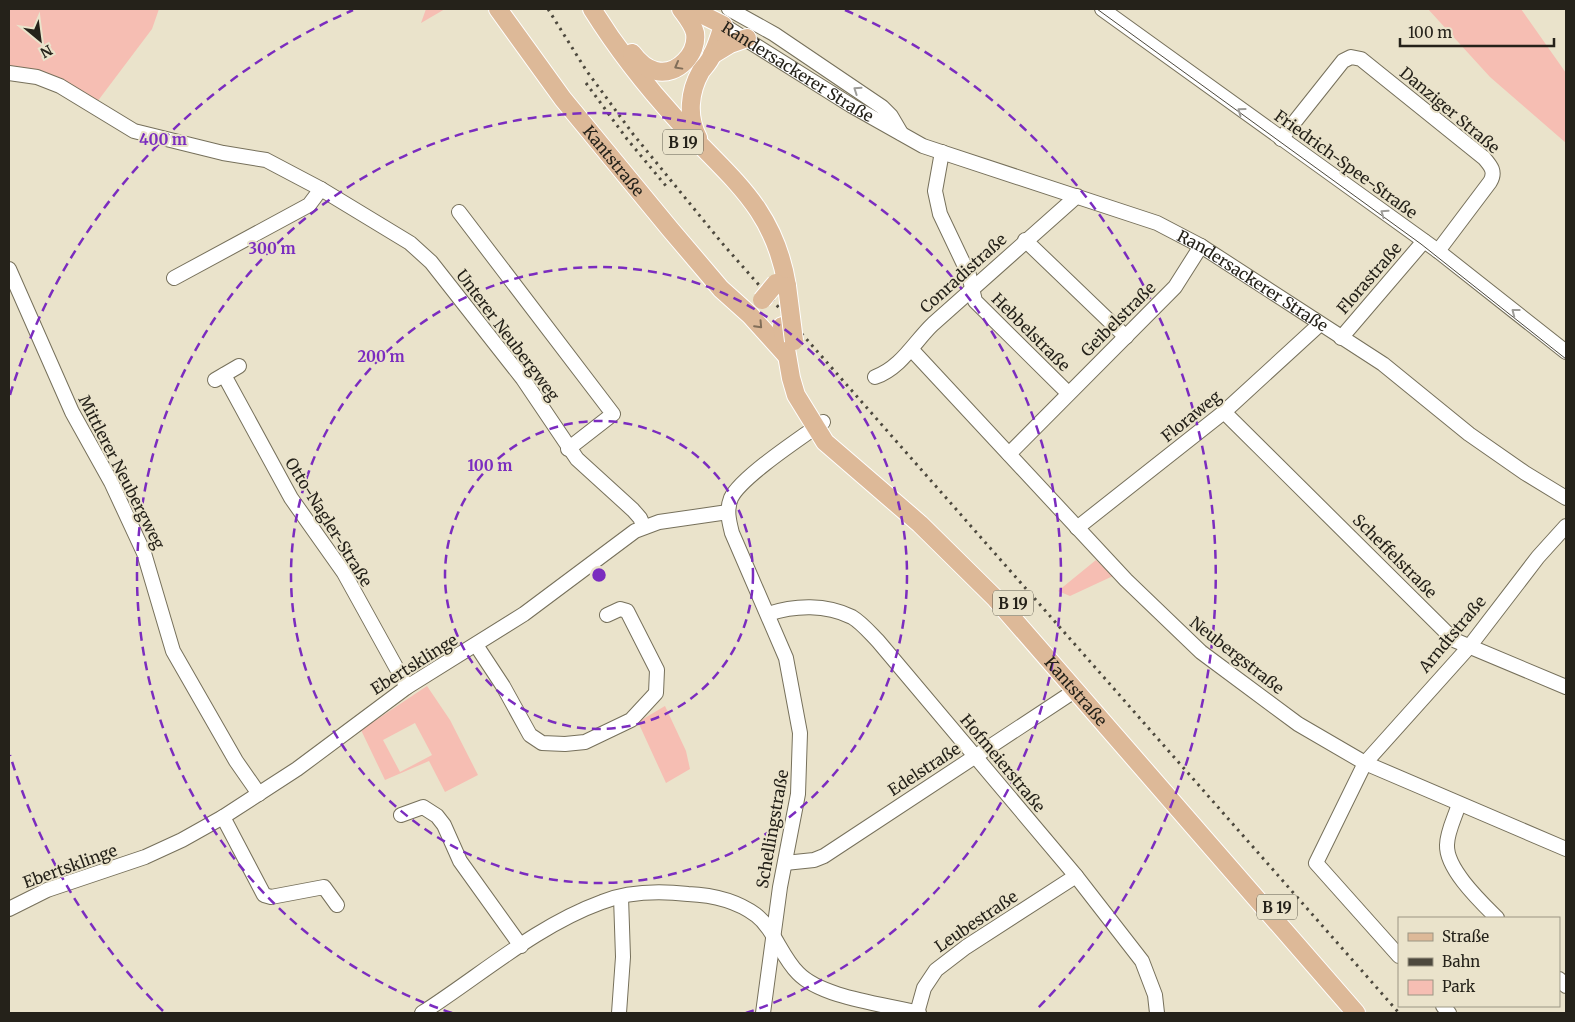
<svg xmlns="http://www.w3.org/2000/svg" width="1575" height="1022" font-family="Merriweather,serif">
	<rect width="100%" height="100%" fill="#eae3cb"/>
	<!-- green -->
	<path fill="#f6beb3" fill-rule="evenodd" d="M 9,9 L 159,9 L 152,29 L 97,102 L 9,73 Z
		M 426,9 L 445,9 L 421,23 Z
		M 1428,9 L 1521,9 L 1566,73 L 1566,143 L 1490,77 Z
		M 1096,560 L 1113,576 L 1070,596 L 1058,591 Z
		M 427,686 L 450,720 L 478,775 L 445,792 L 429,761 L 385,780 L 361,730 ZM 415,723 L 432,755 L 400,772 L 383,740 Z
		M 665,706 L 686,751 L 690,769 L 666,783 L 638,722 Z"/>
	<g fill="none" stroke-linecap="round" stroke-linejoin="round">
		<defs>
			<g id="minor">
				<path d="M 729,9 L 774,34 L 882,107 L 891,116 L 901,133"/>
				<path d="M 1102,9 L 1438,251 L 1566,352"/>
				<path id="s1" d="M 723,25 L 852,106 L 923,146 L 1157,223 L 1201,246 L 1383,364 L 1469,434 L 1525,473 L 1566,498"/>
				<path d="M 9,73 L 37,77 L 60,86 L 134,131 L 223,153 L 266,160 L 321,189 L 410,243 L 431,262 L 523,379 L 577,459 L 633,510 L 640,518 L 644,527"/>
				<path d="M 1281,139 L 1343,61 L 1351,57 L 1361,59 L 1484,158 C 1491,166 1496,172 1490,182 L 1438,251"/>
				<path d="M 942,152 L 935,191 L 940,214 L 969,275 L 975,301 L 1068,393"/>
				<path d="M 459,212 L 613,414 L 568,449"/>
				<path d="M 1025,240 L 1126,337"/>
				<path d="M 9,269 L 72,412 L 111,482 L 144,553 L 173,651 L 236,761 L 259,794"/>
				<path d="M 174,278 L 309,205 L 321,189"/>
				<path d="M 1341,338 L 1424,241"/>
				<path d="M 912,350 L 1126,580 L 1201,652 L 1298,724 L 1365,763 L 1566,849"/>
				<path d="M 224,375 L 291,498 L 344,573 L 407,687"/>
				<path d="M 875,377 C 901,368 915,341 933,324 L 1077,196"/>
				<path d="M 215,380 L 239,366"/>
				<path d="M 1224,412 L 1454,640 L 1566,687"/>
				<path d="M 1009,454 L 1175,287 L 1201,246"/>
				<path d="M 1077,528 L 1224,412 L 1320,324"/>
				<path d="M 768,614 C 795,605 826,604 852,617 C 862,623 870,633 878,641 L 1076,876 L 1142,961 L 1155,995 L 1157,1013"/>
				<path d="M 476,645 L 503,686 L 530,735 L 542,743 L 565,744 L 585,742 L 631,720 L 656,693 L 657,670 L 627,611 L 620,609 L 607,615"/>
				<path d="M 1459,804 C 1455,817 1447,832 1447,845 C 1446,869 1481,902 1497,918"/>
				<path d="M 401,815 L 423,807 L 437,816 L 444,825 L 460,861 L 521,946"/>
				<path d="M 223,817 L 264,895 L 271,897 L 324,887 L 337,905"/>
				<path d="M 785,863 L 814,860 L 824,856 L 1076,690"/>
				<path d="M 9,909 L 47,890 L 145,857 L 182,840 L 223,817 L 297,769 L 407,687 L 524,614 L 635,531 L 659,522 L 728,512"/>
				<path d="M 1399,956 L 1316,863 L 1365,763 L 1469,647 L 1538,557 L 1566,526"/>
				<path d="M 1559,979 L 1566,986"/>
				<path d="M 1443,1006 L 1449,1013"/>
				<path d="M 422,1013 C 480,976 536,926 602,902 C 629,891 660,891 688,894 C 712,895 737,901 756,915 C 774,929 781,956 798,973 C 822,998 885,1004 919,1013"/>
				<path d="M 619,1013 L 623,957 L 621,897"/>
				<path d="M 763,1013 L 780,887 L 798,794 L 800,733 L 786,658 L 732,533 C 729,521 726,510 731,498 C 741,477 802,437 823,422"/>
				<path d="M 917,1013 L 924,988 L 936,970 L 966,947 L 1076,876"/>
			</g>
			<g id="major">
				<path id="s2" d="M 498,9 L 563,99 L 670,229 L 721,289 L 750,315 L 786,355"/>
				<path d="M 592,9 C 617,49 646,86 678,121 C 728,177 774,205 787,286"/>
				<path d="M 691,9 L 723,25 C 720,35 717,46 712,55 C 710,61 705,66 701,71 C 689,92 687,117 698,138"/>
				<path d="M 632,53 C 638,61 646,69 656,71 C 678,76 698,53 695,33 C 693,24 686,16 681,9"/>
				<path d="M 712,55 L 730,44 L 747,38"/>
				<path id="s3" d="M 782,326 L 791,378 L 796,395 L 825,442 L 920,524 L 995,598 L 1356,1013"/>
			</g>
		</defs>
		<!-- minor casing -->
		<use href="#minor" stroke="#76705b" stroke-width="16"/>
		<!-- major casing -->
		<use href="#major" stroke="#fff" stroke-width="20"/>
		<!-- minor -->
		<use href="#minor" stroke="#fff" stroke-width="14"/>
		<!-- major -->
		<use href="#major" stroke="#ddb998" stroke-width="18"/>
		<!-- tram -->
		<path stroke="#4d493e" stroke-width="1" d="M 1097,9 L 1421,244 L 1566,359"/>
		<!-- rail -->
		<path stroke="#4d493e" stroke-width="3" stroke-dasharray="2.5 5" stroke-linecap="butt" d="M 548,9 L 586,70 L 633,134 L 722,243 L 1399,1013
			M 586,83 L 627,139 L 666,186"/>
		<defs>
			<path id="major-bridge" d="M 787,286 L 794,341
				M 762,300 L 776,283"/>
		</defs>
		<!-- major-bridge casing -->
		<use href="#major-bridge" stroke="#fff" stroke-width="20" stroke-linecap="butt"/>
		<!-- major-bridge -->
		<use href="#major-bridge" stroke="#ddb998" stroke-width="18"/>
	</g>
	<!-- one-way arrows -->
	<defs><path id="oneway-chevron" d="M-2-3.5L2.5 0L-2 3.5" fill="none" stroke-width="1.6" stroke-linecap="round" stroke-linejoin="round" transform="scale(1.25)"/></defs>
	<g stroke="#816e59">
		<use href="#oneway-chevron" transform="translate(678 66) rotate(151)"/>
		<use href="#oneway-chevron" transform="translate(759 325) rotate(47)"/>
	</g>
	<g stroke="#9d9c98">
		<use href="#oneway-chevron" transform="translate(857 90) rotate(-146)"/>
		<use href="#oneway-chevron" transform="translate(1241 111) rotate(-144)"/>
		<use href="#oneway-chevron" transform="translate(1384 213) rotate(-145)"/>
		<use href="#oneway-chevron" transform="translate(1515 312) rotate(-142)"/>
	</g>
	<!-- distance rings -->
	<g fill="none" stroke="#7b2cbf" stroke-width="2.5" stroke-dasharray="9 6">
		<circle cx="599" cy="575" r="154"/>
		<circle cx="599" cy="575" r="308"/>
		<path d="M452 1013A462 462 0 1 1 746 1013"/>
		<path d="M163 1011A616 616 0 0 1 10 755M10 395A616 616 0 0 1 353 10M845 10A616 616 0 0 1 1035 1011"/>
	</g>
	<g text-anchor="middle" dominant-baseline="central" stroke-width="4" stroke-linejoin="round" paint-order="stroke">
		<!-- shield labels -->
		<g fill="#eae3cb" stroke="#605c4f" stroke-width="1">
			<rect x="663" y="129.5" width="40" height="25" rx="4"/>
			<rect x="993" y="590.5" width="40" height="25" rx="4"/>
			<rect x="1257" y="894.5" width="40" height="25" rx="4"/>
		</g>
		<g font-size="15" font-weight="bold" fill="#25221a">
			<text x="683" y="142">B 19</text>
			<text x="1013" y="603">B 19</text>
			<text x="1277" y="907">B 19</text>
		</g>
		<!-- street labels -->
		<g font-size="16" fill="#25221a" stroke="#eae3cb">
			<text stroke="none"><textPath href="#s1" startOffset="88">Randersackerer Straße</textPath></text>
			<text transform="translate(1450 110) rotate(40)">Danziger Straße</text>
			<text stroke="none"><textPath href="#s2" startOffset="191">Kantstraße</textPath></text>
			<text transform="translate(1346 164) rotate(36)">Friedrich-Spee-Straße</text>
			<text transform="translate(963 273) rotate(-42)">Conradistraße</text>
			<text transform="translate(1369 278) rotate(-49)">Florastraße</text>
			<text stroke="none"><textPath href="#s1" startOffset="592">Randersackerer Straße</textPath></text>
			<text transform="translate(1118 319) rotate(-45)">Geibelstraße</text>
			<text transform="translate(1031 332) rotate(45)">Hebbelstraße</text>
			<text transform="translate(508 335) rotate(53)">Unterer Neubergweg</text>
			<text transform="translate(1191 416) rotate(-39)">Floraweg</text>
			<text transform="translate(122 472) rotate(63)">Mittlerer Neubergweg</text>
			<text transform="translate(329 522) rotate(58)">Otto-Nagler-Straße</text>
			<text transform="translate(1395 556) rotate(45)">Scheffelstraße</text>
			<text transform="translate(1452 634) rotate(-50)">Arndtstraße</text>
			<text transform="translate(1237 655) rotate(38)">Neubergstraße</text>
			<text transform="translate(414 664) rotate(-32)">Ebertsklinge</text>
			<text stroke="none"><textPath href="#s3" startOffset="480">Kantstraße</textPath></text>
			<text transform="translate(1003 763) rotate(50)">Hofmeierstraße</text>
			<text transform="translate(924 769) rotate(-33)">Edelstraße</text>
			<text transform="translate(772 829) rotate(-80)">Schellingstraße</text>
			<text transform="translate(70 866) rotate(-20)">Ebertsklinge</text>
			<text transform="translate(976 921) rotate(-34)">Leubestraße</text>
		</g>
	</g>
	<circle cx="599" cy="575" r="8" fill="#7b2cbf" stroke="#eae3cb" stroke-width="2.5"/>
	<g font-size="15" text-anchor="middle" font-weight="bold" fill="#7b2cbf" stroke="#eae3cb" stroke-width="4" stroke-linejoin="round" paint-order="stroke">
		<text x="163" y="145">400 m</text>
		<text x="272" y="254">300 m</text>
		<text x="381" y="362">200 m</text>
		<text x="490" y="471">100 m</text>
	</g>
	<!-- border -->
	<rect width="1575" height="1022" fill="none" stroke="#25221a" stroke-width="20"/>
	<!-- legend -->
	<rect x="1398" y="917" width="162" height="90" fill="#eae3cb" stroke="#9b9684"/>
	<rect x="1408" y="933" width="25" height="8" fill="#ddb998" stroke="#9b9684"/>
	<text x="1442" y="942" font-size="15" fill="#25221a">Straße</text>
	<rect x="1408" y="958" width="25" height="8" fill="#4d493e" stroke="#9b9684"/>
	<text x="1442" y="967" font-size="15" fill="#25221a">Bahn</text>
	<rect x="1408" y="980" width="25" height="15" fill="#f6beb3" stroke="#9b9684"/>
	<text x="1442" y="992" font-size="15" fill="#25221a">Park</text>
	<!-- north arrow -->
	<g transform="translate(40 40) rotate(151)" stroke="#eae3cb" stroke-width="4" paint-order="stroke">
	<path d="M0-4L9 19L0 12L-9 19Z" fill="#25221a"/>
	<text y="-8" font-size="14" font-weight="bold" text-anchor="middle" fill="#25221a">N</text>
	</g>
	<!-- scale -->
	<path d="M1400 38v8h154v-8" fill="none" stroke="#25221a" stroke-width="2.5"/>
	<text x="1408" y="38" font-size="15" fill="#25221a" stroke="#eae3cb" stroke-width="4" paint-order="stroke">100 m</text>
</svg>
